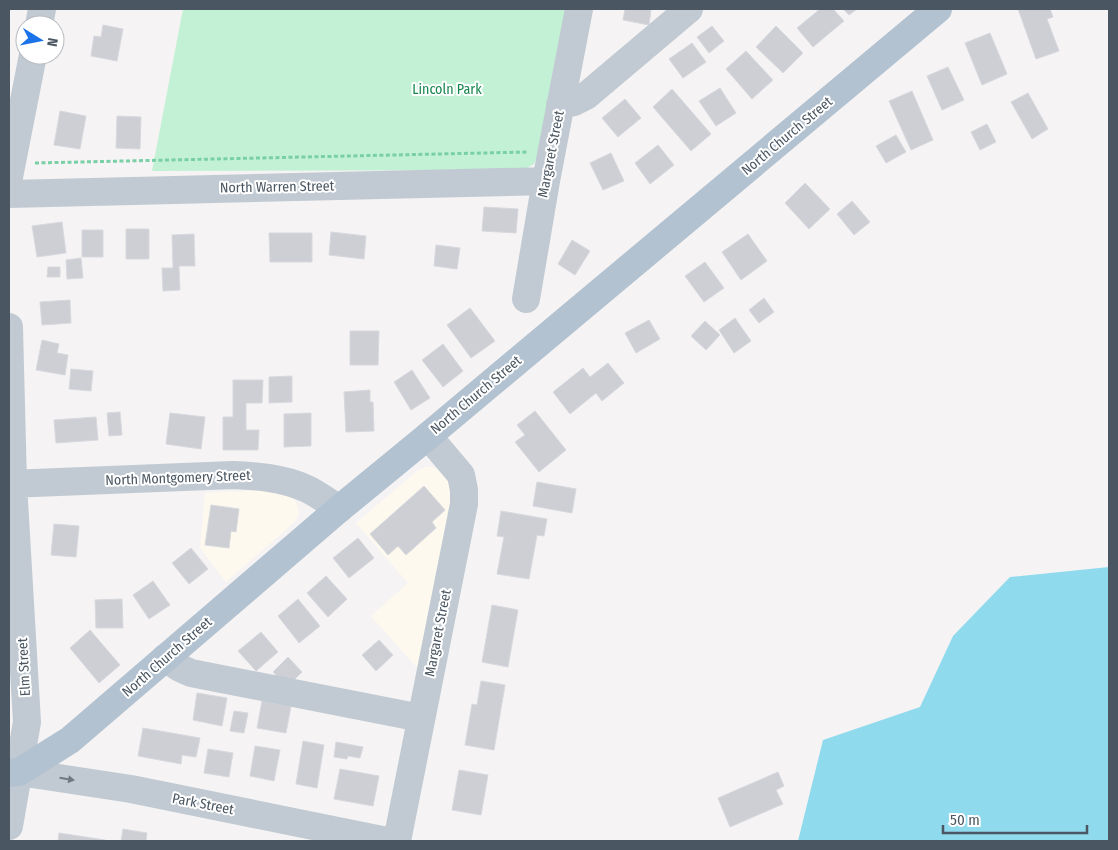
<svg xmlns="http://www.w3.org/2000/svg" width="1118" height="850" font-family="'Fira Sans Condensed',sans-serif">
	<rect width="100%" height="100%" fill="#f5f3f3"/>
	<!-- commercial -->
	<path fill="#fdf9ef" d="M 425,467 L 432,467 L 443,471 L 449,477 L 453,504 L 420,671 L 371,616 L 408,583 L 356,523 L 417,471 Z
		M 259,490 L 287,494 L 295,500 L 298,507 L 299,513 L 296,520 L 289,527 L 226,582 L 200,548 L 205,493 Z"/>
	<!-- green -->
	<path fill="#c3f1d5" d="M 183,9 L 568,9 L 539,153 L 534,164 L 523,170 L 152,171 Z"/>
	<!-- water -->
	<path fill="#90daee" d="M 1109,567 L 1109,841 L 798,841 L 823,740 L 920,707 L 953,636 L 1010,577 Z"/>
	<!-- building -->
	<path fill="#cdcfd5" stroke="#d7d9de" d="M 625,9 L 651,9 L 649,25 L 623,20 Z
		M 820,9 L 833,9 L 844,21 L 813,47 L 797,28 Z
		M 843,9 L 857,9 L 849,15 Z
		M 1018,9 L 1050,9 L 1053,17 L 1047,19 L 1059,51 L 1036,59 Z
		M 103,25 L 123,29 L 117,61 L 91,56 L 94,36 L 101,37 Z
		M 712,26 L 724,41 L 709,53 L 697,37 Z
		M 776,26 L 803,53 L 783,73 L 756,47 Z
		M 990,33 L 1007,74 L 982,85 L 965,43 Z
		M 692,43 L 706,62 L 683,78 L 669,59 Z
		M 746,51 L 773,80 L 752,99 L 726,69 Z
		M 948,67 L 964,100 L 942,110 L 927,76 Z
		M 720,88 L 736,113 L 716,126 L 699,101 Z
		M 672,89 L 711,134 L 691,151 L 653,107 Z
		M 912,91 L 933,140 L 911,150 L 889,101 Z
		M 1028,93 L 1048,129 L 1032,139 L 1011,102 Z
		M 625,99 L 641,118 L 618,137 L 602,118 Z
		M 60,111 L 86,116 L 80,149 L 54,145 Z
		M 117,116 L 141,117 L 140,149 L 116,148 Z
		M 987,124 L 996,142 L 980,150 L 971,132 Z
		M 896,135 L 906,152 L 886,163 L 876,146 Z
		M 658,145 L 674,165 L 650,184 L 635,163 Z
		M 611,153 L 624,181 L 603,190 L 590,163 Z
		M 805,183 L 830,209 L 809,229 L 785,203 Z
		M 852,201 L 870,222 L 854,235 L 837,214 Z
		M 484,207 L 518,209 L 516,233 L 482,231 Z
		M 62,222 L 66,253 L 37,257 L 32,226 Z
		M 126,229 L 149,229 L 149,259 L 126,259 Z
		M 82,230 L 103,230 L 103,257 L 82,257 Z
		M 331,232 L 366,236 L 364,259 L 329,255 Z
		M 269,233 L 312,233 L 312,262 L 270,262 Z
		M 194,234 L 195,266 L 179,266 L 180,290 L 163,291 L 162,268 L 173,268 L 172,235 Z
		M 748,234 L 767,261 L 741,280 L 722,252 Z
		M 572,240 L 590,251 L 575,275 L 558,264 Z
		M 436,245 L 460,248 L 457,269 L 434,266 Z
		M 81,258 L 83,278 L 67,279 L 66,260 Z
		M 705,262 L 724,288 L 704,302 L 685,276 Z
		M 48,267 L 60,267 L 60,277 L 47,277 Z
		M 764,298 L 774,312 L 759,323 L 749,310 Z
		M 70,300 L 71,323 L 42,325 L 40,302 Z
		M 470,308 L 495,341 L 471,358 L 447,325 Z
		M 735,318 L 751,341 L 734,353 L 719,330 Z
		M 649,320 L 660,339 L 636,353 L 625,333 Z
		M 705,321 L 720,335 L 706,350 L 691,336 Z
		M 350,331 L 379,331 L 378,365 L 350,365 Z
		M 42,340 L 59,344 L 57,353 L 68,355 L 65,375 L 36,370 Z
		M 443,344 L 463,371 L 443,387 L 422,360 Z
		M 608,363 L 624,383 L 602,401 L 596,393 L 570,414 L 553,392 L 583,368 L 590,377 Z
		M 71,369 L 93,371 L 91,391 L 69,389 Z
		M 412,370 L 430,398 L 411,410 L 394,382 Z
		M 292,376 L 292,402 L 269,403 L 269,377 Z
		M 233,380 L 263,380 L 262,403 L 246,403 L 246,430 L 259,430 L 258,450 L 223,450 L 223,417 L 233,417 Z
		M 370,390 L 370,402 L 373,402 L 374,431 L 346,432 L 344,392 Z
		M 535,411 L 566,450 L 539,472 L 515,442 L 525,435 L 517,425 Z
		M 120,412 L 122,435 L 109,436 L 107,413 Z
		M 170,413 L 205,417 L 201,449 L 166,444 Z
		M 311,413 L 311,446 L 284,447 L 284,414 Z
		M 96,417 L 98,440 L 56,443 L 54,420 Z
		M 537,482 L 576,489 L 572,513 L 533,506 Z
		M 424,486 L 445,510 L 432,522 L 436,528 L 406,555 L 398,546 L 388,555 L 370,534 Z
		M 211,505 L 239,509 L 236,532 L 231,531 L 229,548 L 205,545 Z
		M 501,511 L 547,519 L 544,536 L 537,535 L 529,579 L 497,574 L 504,537 L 497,536 Z
		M 54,524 L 79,526 L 76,557 L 51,555 Z
		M 358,538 L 374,558 L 349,578 L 333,558 Z
		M 191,548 L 208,569 L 189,584 L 172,563 Z
		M 326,576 L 347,599 L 328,617 L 307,593 Z
		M 153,581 L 170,605 L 149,619 L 133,595 Z
		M 122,599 L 123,628 L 96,628 L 95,600 Z
		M 298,599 L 320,626 L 299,643 L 278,616 Z
		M 492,605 L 518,610 L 508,667 L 482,662 Z
		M 90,630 L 120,665 L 99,683 L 70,648 Z
		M 261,632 L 278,652 L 256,671 L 238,651 Z
		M 379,640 L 393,655 L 376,671 L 362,655 Z
		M 288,657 L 302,672 L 287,687 L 273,672 Z
		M 481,681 L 505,685 L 494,750 L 465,745 L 472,704 L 477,705 Z
		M 197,693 L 227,698 L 222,726 L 193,720 Z
		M 262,701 L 291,706 L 286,733 L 257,728 Z
		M 234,711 L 248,713 L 244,733 L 230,731 Z
		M 143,728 L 200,738 L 196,757 L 182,755 L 181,764 L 138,756 Z
		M 303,741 L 324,745 L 317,788 L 296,784 Z
		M 336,742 L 363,747 L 360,758 L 348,756 L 347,759 L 334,757 Z
		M 255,746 L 280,750 L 274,781 L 250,776 Z
		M 208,749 L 233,753 L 229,777 L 204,773 Z
		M 340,769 L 379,776 L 373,806 L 334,799 Z
		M 459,770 L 488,775 L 481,815 L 452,810 Z
		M 778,772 L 784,786 L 776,790 L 783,804 L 730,827 L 718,798 Z
		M 123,829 L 147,833 L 146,841 L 121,841 Z
		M 59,833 L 105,840 L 105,841 L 58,841 Z"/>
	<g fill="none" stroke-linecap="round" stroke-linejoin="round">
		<!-- path -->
		<path stroke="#7ad0a6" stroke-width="3" stroke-dasharray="4 2.5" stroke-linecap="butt" d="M 35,163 L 528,152"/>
		<!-- minor -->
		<path stroke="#c1cad2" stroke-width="28" d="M 39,25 L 42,9
			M 560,105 L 574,102 L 586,96 L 689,9
			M 9,177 L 33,55
			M 9,194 L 546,181
			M 526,299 L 546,181 L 579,9
			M 9,327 L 13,484 L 27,722 L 9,826
			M 9,484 L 233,475 C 258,476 282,478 305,488 C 317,493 328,502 339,509
			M 165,658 L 180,668 L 191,673 L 421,718
			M 19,772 L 131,789 L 387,841
			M 397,841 L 464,504 L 464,490 L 461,475 L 428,436"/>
		<!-- major -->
		<path stroke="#b3c2d1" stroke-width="28" d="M 9,773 L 19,772 L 70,740 L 339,509 L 428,436 L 938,9"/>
	</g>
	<!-- one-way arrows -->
	<defs><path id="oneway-solid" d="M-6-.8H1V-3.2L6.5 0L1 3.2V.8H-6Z" transform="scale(1.25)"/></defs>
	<use fill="#6e7983" href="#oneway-solid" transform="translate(67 779) rotate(9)"/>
	<g text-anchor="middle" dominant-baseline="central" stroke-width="4" stroke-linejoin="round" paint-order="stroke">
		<!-- park labels -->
		<g font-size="14" fill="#17864f" stroke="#fff">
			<text x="447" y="89">Lincoln Park</text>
		</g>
		<!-- street labels -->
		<g font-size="14" fill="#4a5661" stroke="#fff">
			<text transform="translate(787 136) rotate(-40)">North Church Street</text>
			<text transform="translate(551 154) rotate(-79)">Margaret Street</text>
			<text transform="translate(277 187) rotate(-1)">North Warren Street</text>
			<text transform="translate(476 395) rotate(-40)">North Church Street</text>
			<text transform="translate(178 478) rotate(-2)">North Montgomery Street</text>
			<text transform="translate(438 633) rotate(-79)">Margaret Street</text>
			<text transform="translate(167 657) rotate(-41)">North Church Street</text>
			<text transform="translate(24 667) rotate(-93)">Elm Street</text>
			<text transform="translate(203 804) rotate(11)">Park Street</text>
		</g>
	</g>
	<!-- border -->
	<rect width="1118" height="850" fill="none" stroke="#4a5661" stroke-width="20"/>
	<!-- north arrow -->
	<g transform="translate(40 40) rotate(100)"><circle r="24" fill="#ffffff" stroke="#b7bbc0"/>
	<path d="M0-4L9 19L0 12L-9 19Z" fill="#1a73e8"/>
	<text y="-8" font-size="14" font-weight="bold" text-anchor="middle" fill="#4a5661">N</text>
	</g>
	<!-- scale -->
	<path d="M943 825v8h144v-8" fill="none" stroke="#4a5661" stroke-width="2.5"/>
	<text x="950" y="825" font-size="15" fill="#4a5661" stroke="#ffffff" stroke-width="4" paint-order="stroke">50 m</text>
</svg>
